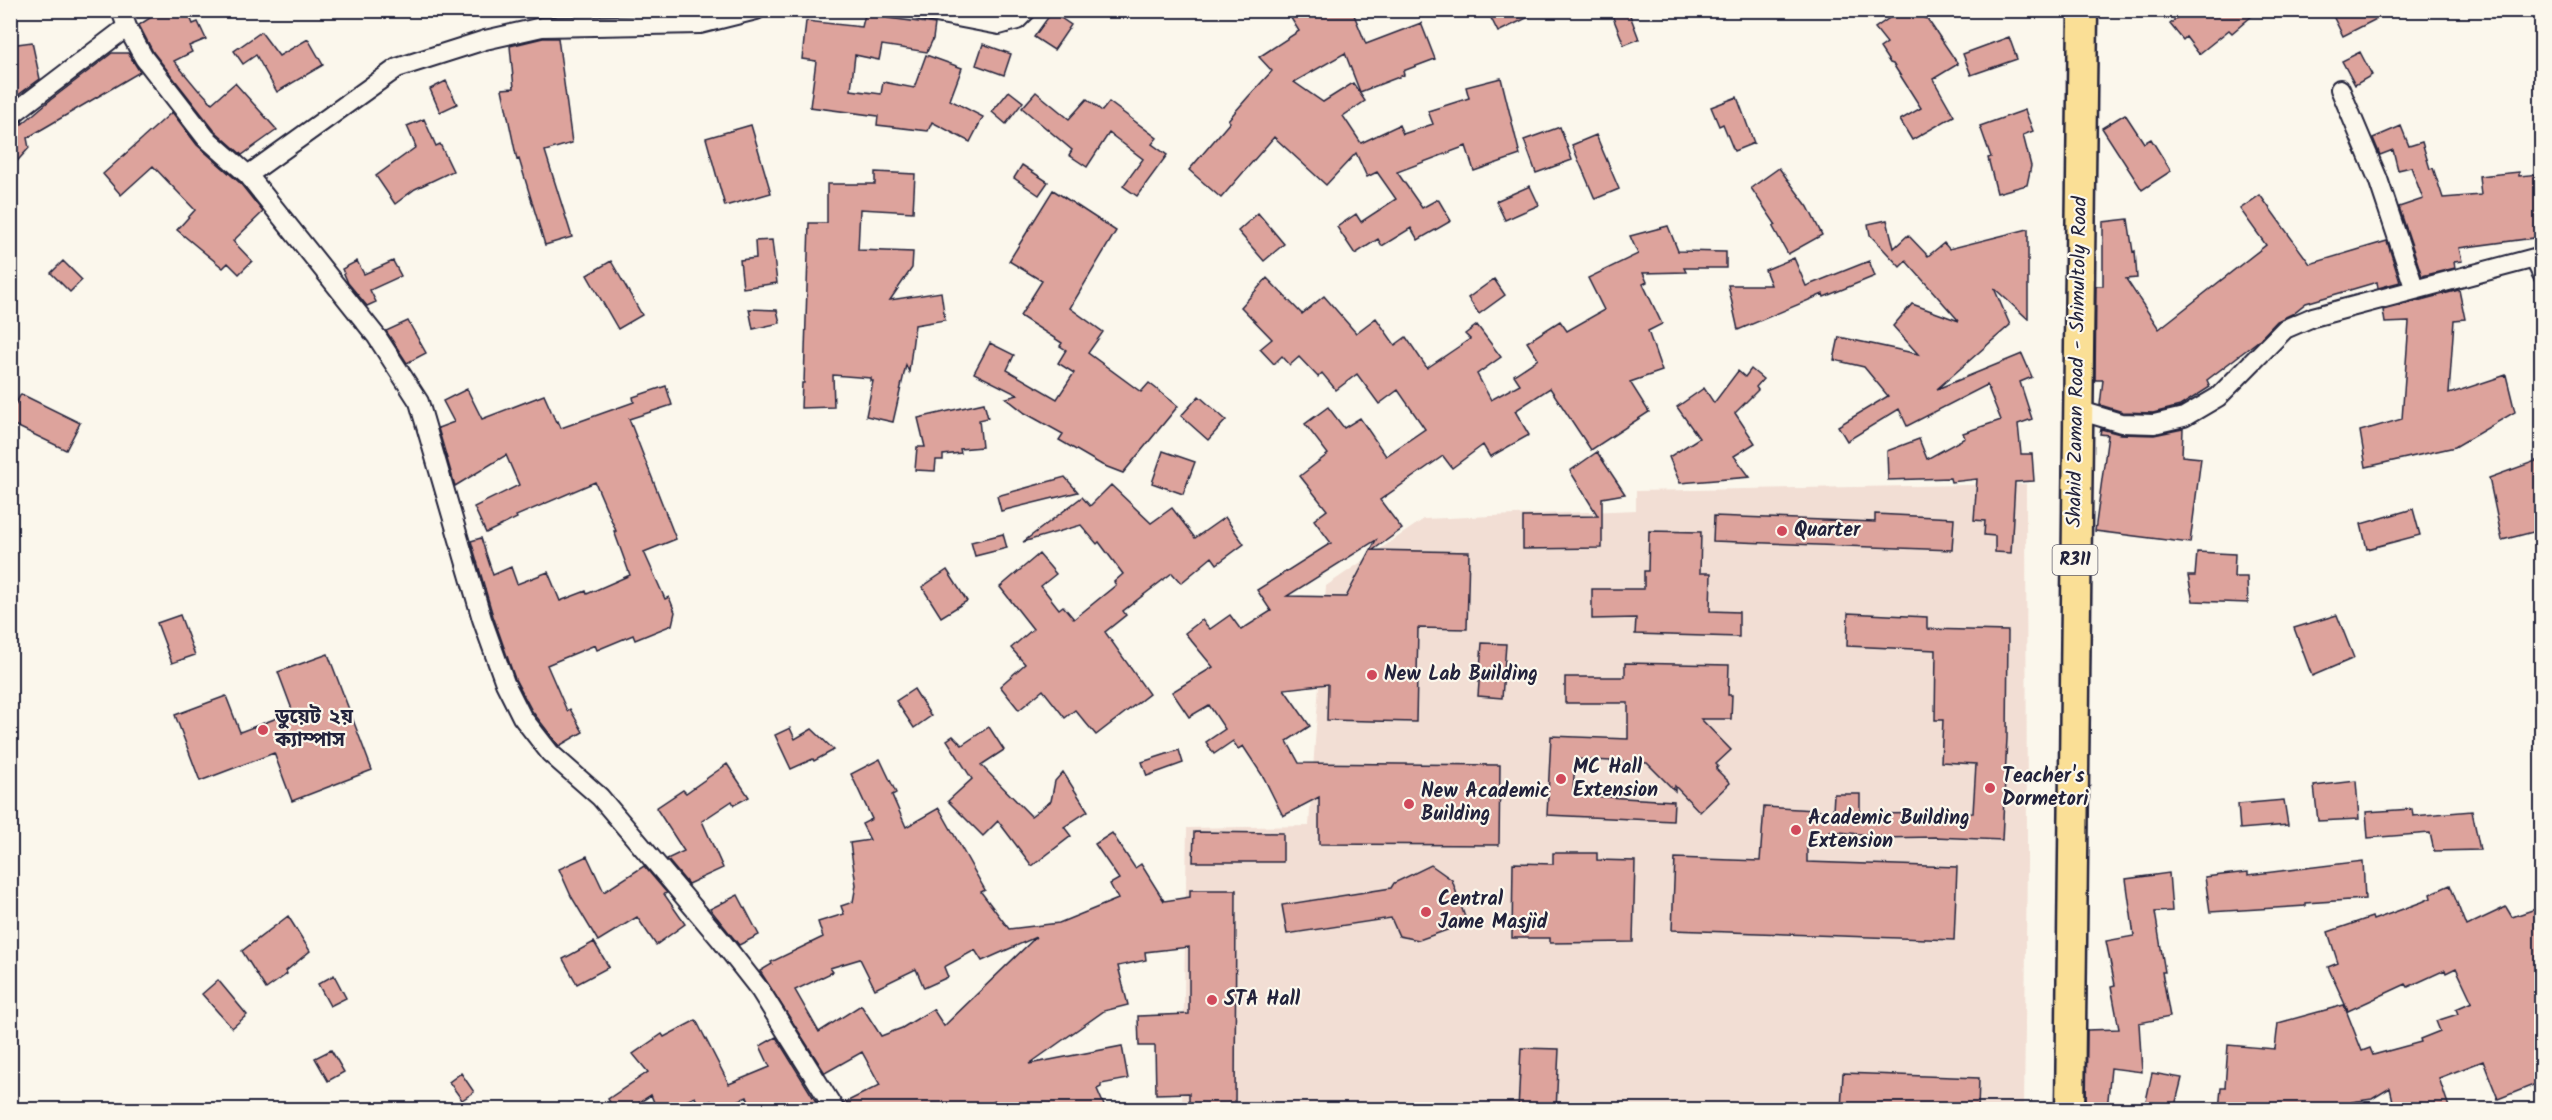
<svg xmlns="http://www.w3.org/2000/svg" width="2552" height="1120" font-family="Kalam,'Noto Sans Bengali',sans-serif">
	<rect width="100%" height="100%" fill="#fbf7ec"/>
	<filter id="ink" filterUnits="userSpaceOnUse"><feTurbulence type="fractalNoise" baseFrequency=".0167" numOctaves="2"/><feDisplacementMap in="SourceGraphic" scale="12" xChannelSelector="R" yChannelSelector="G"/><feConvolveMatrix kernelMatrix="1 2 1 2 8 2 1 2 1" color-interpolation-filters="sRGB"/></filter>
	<g filter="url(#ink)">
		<!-- built -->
		<path fill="#f2ded4" d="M 2026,484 L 2027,861 L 2024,1109 L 1182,1110 L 1187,828 L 1309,826 L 1326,586 L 1424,519 L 1636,510 L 1636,491 Z"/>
		<!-- building -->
		<path fill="#dda39c" stroke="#22223b" stroke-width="1.5" fill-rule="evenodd" d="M 162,10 L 187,10 L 193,24 L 198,22 L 206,39 L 189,46 L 192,52 L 174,61 L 199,91 L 200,90 L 212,103 L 235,83 L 277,130 L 242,155 L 214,130 L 153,52 L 139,25 Z
			M 534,10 L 555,10 L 556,15 L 533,18 Z
			M 866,10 L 889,13 L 888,18 L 935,24 L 933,39 L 927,52 L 882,45 L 879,60 L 855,55 L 851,90 L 881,94 L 883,82 L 914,88 L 926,55 L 962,68 L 950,100 L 983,117 L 970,142 L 932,122 L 928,131 L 877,125 L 878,116 L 810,107 L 816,61 L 802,59 L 806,21 L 862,27 Z
			M 1286,10 L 1352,10 L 1366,44 L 1421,23 L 1435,59 L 1403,71 L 1404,75 L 1360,92 L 1345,53 L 1294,82 L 1323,102 L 1353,83 L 1365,101 L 1343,116 L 1361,143 L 1399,125 L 1403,134 L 1433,124 L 1428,111 L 1469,98 L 1466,87 L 1501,78 L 1520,155 L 1474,171 L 1466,146 L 1397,172 L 1422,208 L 1438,199 L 1451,221 L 1418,240 L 1411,228 L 1382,246 L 1378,239 L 1355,254 L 1337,227 L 1356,214 L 1361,222 L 1396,199 L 1377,172 L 1367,177 L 1356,153 L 1326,185 L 1274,137 L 1221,198 L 1189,170 L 1230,122 L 1228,120 L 1248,97 L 1272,71 L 1259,57 L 1299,31 Z
			M 1487,10 L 1543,10 L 1498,32 Z
			M 1610,10 L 1628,10 L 1639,39 L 1624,45 Z
			M 1901,10 L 1917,10 L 1925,18 L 1926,17 L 1958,64 L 1933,79 L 1954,116 L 1912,140 L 1900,120 L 1921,108 L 1893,64 L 1890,63 L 1880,48 L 1887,43 L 1875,28 Z
			M 2186,10 L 2259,10 L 2232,33 L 2229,30 L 2199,54 L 2186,37 L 2183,40 L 2170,24 Z
			M 2330,10 L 2394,10 L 2343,36 Z
			M 1052,12 L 1071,25 L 1054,50 L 1034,37 Z
			M 261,32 L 279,56 L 308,39 L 323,65 L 277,92 L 256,55 L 243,64 L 234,51 Z
			M 2009,37 L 2017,59 L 1971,75 L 1963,54 Z
			M 543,38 L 558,38 L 572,143 L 545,151 L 572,237 L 545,245 L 519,159 L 517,160 L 502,89 L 514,88 L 510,46 Z
			M 32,42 L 40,79 L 10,101 L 10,45 Z
			M 983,44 L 1011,54 L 1004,75 L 976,65 Z
			M 2360,52 L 2372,75 L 2355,85 L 2342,61 Z
			M 112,53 L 128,53 L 140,72 L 27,138 L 29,148 L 10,169 L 10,127 L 23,120 L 21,125 L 49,101 Z
			M 446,81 L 457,104 L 440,112 L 430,89 Z
			M 1009,91 L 1023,102 L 1006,124 L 992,112 Z
			M 1036,92 L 1069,119 L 1087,99 L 1102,111 L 1109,102 L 1157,138 L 1152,144 L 1167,155 L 1137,196 L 1123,186 L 1143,159 L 1109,133 L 1087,167 L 1069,155 L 1072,150 L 1022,108 Z
			M 1737,97 L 1754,143 L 1734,151 L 1723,124 L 1719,126 L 1711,107 Z
			M 2025,110 L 2033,131 L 2023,135 L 2031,166 L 2027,185 L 1997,193 L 1988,158 L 1991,157 L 1980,126 Z
			M 172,112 L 197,145 L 240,183 L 263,212 L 233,241 L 252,261 L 239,274 L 228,263 L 223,268 L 177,230 L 195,210 L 153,166 L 121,195 L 103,174 Z
			M 2125,114 L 2144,143 L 2151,139 L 2171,171 L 2142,190 L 2102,128 Z
			M 424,119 L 436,146 L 440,144 L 453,171 L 415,189 L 395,204 L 376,176 L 416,147 L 407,126 Z
			M 751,125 L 771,193 L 725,206 L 706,138 Z
			M 2401,126 L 2409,146 L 2422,142 L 2430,169 L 2433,168 L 2443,198 L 2481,195 L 2479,176 L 2519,172 L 2519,176 L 2541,174 L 2541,237 L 2459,248 L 2462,261 L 2454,262 L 2455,268 L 2422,276 L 2399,207 L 2423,199 L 2411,167 L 2398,170 L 2393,150 L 2380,155 L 2373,138 Z
			M 1560,127 L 1572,160 L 1536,173 L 1524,140 Z
			M 1596,135 L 1619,189 L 1595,199 L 1572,145 Z
			M 1022,165 L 1048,182 L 1039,195 L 1014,178 Z
			M 1779,168 L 1808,207 L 1822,235 L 1788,254 L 1773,227 L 1776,225 L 1751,188 Z
			M 875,172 L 915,174 L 913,212 L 860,209 L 858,250 L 913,252 L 912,268 L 890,300 L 941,292 L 945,320 L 915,325 L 909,372 L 906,365 L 893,422 L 866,416 L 873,381 L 871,381 L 871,378 L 833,375 L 834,407 L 801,408 L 802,383 L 804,383 L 809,223 L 827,223 L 827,184 L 875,184 Z
			M 1530,186 L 1539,205 L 1505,220 L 1496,201 Z
			M 1053,190 L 1116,231 L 1070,308 L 1103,332 L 1088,353 L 1141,392 L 1149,383 L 1178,406 L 1123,473 L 1102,465 L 1059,440 L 1063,434 L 1025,413 L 1006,398 L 1018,395 L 974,373 L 990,343 L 1014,355 L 1007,370 L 1057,399 L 1074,373 L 1058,363 L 1066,350 L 1060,346 L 1062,343 L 1020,316 L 1042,281 L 1009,261 Z
			M 2260,195 L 2310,264 L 2387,241 L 2400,282 L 2378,288 L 2377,282 L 2306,303 L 2292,314 L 2277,321 L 2258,341 L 2207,380 L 2210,387 L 2180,406 L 2153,413 L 2123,412 L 2100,405 L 2103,380 L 2095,380 L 2096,286 L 2103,286 L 2103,222 L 2128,219 L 2133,252 L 2135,251 L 2137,278 L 2126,279 L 2159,329 L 2266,245 L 2240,209 Z
			M 1258,213 L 1284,244 L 1264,261 L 1238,231 Z
			M 1887,220 L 1894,248 L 1908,235 L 1928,256 L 1944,243 L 1949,249 L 2028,229 L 2028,319 L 1994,288 L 2010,325 L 1937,389 L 2022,354 L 2032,377 L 2020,382 L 2032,419 L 2018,424 L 2021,454 L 2032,454 L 2034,481 L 2015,482 L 2011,553 L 1995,552 L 1995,536 L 1984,535 L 1985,521 L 1974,520 L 1977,479 L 1951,482 L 1950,478 L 1888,480 L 1887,451 L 1919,439 L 1927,459 L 1965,438 L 1963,433 L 2001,420 L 1987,385 L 1907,426 L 1899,409 L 1847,441 L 1838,426 L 1888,396 L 1864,367 L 1834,360 L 1839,337 L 1918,354 L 1893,326 L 1912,304 L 1959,321 L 1906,261 L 1900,267 L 1870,235 L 1868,224 Z
			M 1668,226 L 1678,251 L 1726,252 L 1726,268 L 1684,268 L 1686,272 L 1643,273 L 1647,282 L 1643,284 L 1662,324 L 1648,331 L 1662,371 L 1630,382 L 1649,412 L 1591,450 L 1550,388 L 1515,411 L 1529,435 L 1490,457 L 1483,445 L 1452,468 L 1443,456 L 1380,500 L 1402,529 L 1373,550 L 1469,552 L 1467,629 L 1418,628 L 1416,722 L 1327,720 L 1328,684 L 1284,689 L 1310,726 L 1287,741 L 1299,763 L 1500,765 L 1499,845 L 1319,844 L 1319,797 L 1283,816 L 1264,778 L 1243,746 L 1238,749 L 1233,741 L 1214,754 L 1206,742 L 1225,729 L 1209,705 L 1189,717 L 1172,692 L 1213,667 L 1185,633 L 1202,620 L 1210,629 L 1230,615 L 1241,630 L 1271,611 L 1257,590 L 1331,543 L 1314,520 L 1327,510 L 1300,476 L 1328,454 L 1305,424 L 1328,407 L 1344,428 L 1360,418 L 1386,456 L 1425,429 L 1398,390 L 1379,404 L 1357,374 L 1336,390 L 1322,373 L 1318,377 L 1299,357 L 1290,365 L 1282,356 L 1274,364 L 1260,349 L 1272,339 L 1241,307 L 1267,278 L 1302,314 L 1324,296 L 1356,333 L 1376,318 L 1395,345 L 1406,337 L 1427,368 L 1470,339 L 1465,334 L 1477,325 L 1501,357 L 1477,374 L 1491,400 L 1520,384 L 1514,375 L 1538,359 L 1527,342 L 1560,321 L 1567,331 L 1604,310 L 1588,278 L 1638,254 L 1630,236 ZM 1376,540 L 1346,597 L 1287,596 Z
			M 772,240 L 777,283 L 743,288 L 740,260 L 756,258 L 755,241 Z
			M 1794,258 L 1806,286 L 1869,261 L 1875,276 L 1824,297 L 1823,294 L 1738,330 L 1728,285 L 1771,285 L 1765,270 Z
			M 63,261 L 82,280 L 70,292 L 51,273 Z
			M 357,261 L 364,274 L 393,261 L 401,276 L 370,290 L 376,302 L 367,306 L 348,283 L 342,269 Z
			M 611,261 L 642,315 L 618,329 L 587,275 Z
			M 1494,279 L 1505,295 L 1479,314 L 1468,298 Z
			M 2459,290 L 2465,319 L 2454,320 L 2449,394 L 2506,375 L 2515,412 L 2455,447 L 2366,467 L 2360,431 L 2402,419 L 2409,322 L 2385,323 L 2383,310 Z
			M 749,309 L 777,310 L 780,323 L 753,329 Z
			M 408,321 L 426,353 L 407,363 L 386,331 Z
			M 1751,369 L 1763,379 L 1756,387 L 1758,390 L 1735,413 L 1755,443 L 1734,456 L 1750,477 L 1680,483 L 1669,457 L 1699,438 L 1677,407 L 1704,388 L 1714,403 L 1738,371 L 1745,377 Z
			M 666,386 L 672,405 L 629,419 L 676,539 L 644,552 L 665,599 L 669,597 L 675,612 L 672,625 L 635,640 L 633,635 L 597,650 L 595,645 L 547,665 L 567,711 L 570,709 L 583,732 L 559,746 L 532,711 L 515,679 L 493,616 L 471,541 L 481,538 L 493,575 L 511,567 L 517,584 L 548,572 L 560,601 L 586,591 L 587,594 L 630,575 L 614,531 L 616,531 L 595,482 L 516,516 L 517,518 L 486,533 L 474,507 L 519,485 L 506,455 L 455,486 L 438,428 L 454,422 L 443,401 L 467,389 L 482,419 L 544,395 L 556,422 L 558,421 L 561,428 L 634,402 L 633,397 Z
			M 21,394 L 80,423 L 66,450 L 10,423 L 10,414 Z
			M 1199,396 L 1226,420 L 1208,440 L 1181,416 Z
			M 984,403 L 988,418 L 979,420 L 982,447 L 960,449 L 961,453 L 943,455 L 943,460 L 936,460 L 935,471 L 915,470 L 917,447 L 925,447 L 918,418 Z
			M 2101,429 L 2120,434 L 2154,435 L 2183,429 L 2182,456 L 2201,458 L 2190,543 L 2095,531 L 2108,435 L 2100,434 Z
			M 1163,451 L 1195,462 L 1183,494 L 1152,483 Z
			M 1597,452 L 1625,494 L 1602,498 L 1602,548 L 1523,549 L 1523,517 L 1598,516 L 1570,471 Z
			M 2541,459 L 2541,530 L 2502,540 L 2489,478 Z
			M 1065,477 L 1078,492 L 1001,511 L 997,496 Z
			M 1111,485 L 1151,523 L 1172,508 L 1195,538 L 1225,517 L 1244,544 L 1217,564 L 1212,557 L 1181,583 L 1172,573 L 1123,611 L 1126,615 L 1105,632 L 1149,694 L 1096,735 L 1075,710 L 1065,718 L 1043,690 L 1019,710 L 1000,686 L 1025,664 L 1011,648 L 1033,629 L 1000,587 L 1039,554 L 1056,574 L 1041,586 L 1059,609 L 1063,606 L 1074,619 L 1116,585 L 1114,582 L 1123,574 L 1099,542 L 1097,544 L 1081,525 L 1023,542 L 1082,497 L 1090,506 Z
			M 2413,509 L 2420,535 L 2367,549 L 2361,524 Z
			M 1875,514 L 1954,518 L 1952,550 L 1713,541 L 1714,516 L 1875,522 Z
			M 1649,531 L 1701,532 L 1700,573 L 1711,573 L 1710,611 L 1739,612 L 1739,637 L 1635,634 L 1636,618 L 1592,619 L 1592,589 L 1644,589 L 1644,571 L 1648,571 Z
			M 1003,534 L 1007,548 L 975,556 L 971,542 Z
			M 2197,552 L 2235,554 L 2234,577 L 2247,577 L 2248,603 L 2193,601 L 2188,576 L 2195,576 Z
			M 947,570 L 967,601 L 941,617 L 922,587 Z
			M 1848,613 L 1927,617 L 1927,629 L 2008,631 L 2007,738 L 2002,840 L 1935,837 L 1880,838 L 1880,836 L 1829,831 L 1828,838 L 1807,839 L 1807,862 L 1957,867 L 1954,940 L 1672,930 L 1675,858 L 1760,861 L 1764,807 L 1833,811 L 1834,794 L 1860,794 L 1860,814 L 1973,813 L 1976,764 L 1941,762 L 1943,720 L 1935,720 L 1936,650 L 1847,646 Z
			M 180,615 L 195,655 L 172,663 L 157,623 Z
			M 2337,615 L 2354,658 L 2312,676 L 2294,628 Z
			M 1482,643 L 1506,644 L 1502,698 L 1478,696 Z
			M 328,654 L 372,770 L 292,801 L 274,753 L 200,781 L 175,715 L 226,696 L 240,732 L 293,712 L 278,672 Z
			M 1625,663 L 1729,665 L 1728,695 L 1732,695 L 1731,719 L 1701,719 L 1731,750 L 1716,764 L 1718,766 L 1716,769 L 1730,783 L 1700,812 L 1675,786 L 1675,791 L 1647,763 L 1575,759 L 1573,795 L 1674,801 L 1673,821 L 1547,815 L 1551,736 L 1628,739 L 1628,703 L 1565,703 L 1565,677 L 1625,677 Z
			M 914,689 L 931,716 L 914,728 L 896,701 Z
			M 989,727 L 1004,750 L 981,765 L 1031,816 L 1051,801 L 1055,781 L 1063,772 L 1088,811 L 1064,827 L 1071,836 L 1032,866 L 998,821 L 983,836 L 948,801 L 972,779 L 947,740 L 953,736 L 962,745 Z
			M 790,728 L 795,739 L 812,729 L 834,750 L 814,761 L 813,759 L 791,769 L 775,735 Z
			M 1179,750 L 1183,763 L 1147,776 L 1142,762 Z
			M 880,759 L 896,793 L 892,795 L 906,827 L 939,808 L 985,890 L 981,892 L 1009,929 L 1059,923 L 1118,899 L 1110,884 L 1119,879 L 1095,844 L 1112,833 L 1135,868 L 1141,864 L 1164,901 L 1190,897 L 1190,890 L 1236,890 L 1235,1110 L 1189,1110 L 1189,1093 L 1156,1094 L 1155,1046 L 1139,1046 L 1138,1016 L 1189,1014 L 1189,947 L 1145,952 L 1146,960 L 1118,966 L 1128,1005 L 1104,1011 L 1029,1064 L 1122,1046 L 1128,1079 L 1101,1084 L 1101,1087 L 1097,1089 L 1106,1110 L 1000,1110 L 995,1101 L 978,1110 L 846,1110 L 844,1103 L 880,1085 L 862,1052 L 825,1073 L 760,971 L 772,964 L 771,962 L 823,937 L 818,922 L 844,914 L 841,906 L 853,902 L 856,885 L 850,843 L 870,840 L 862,824 L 872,819 L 851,774 ZM 1036,937 L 944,1026 L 933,1009 L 902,1028 L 881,1036 L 861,1005 L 819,1032 L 795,990 L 833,972 L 830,968 L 860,959 L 875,989 L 916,969 L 924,988 L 948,977 L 944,967 L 975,950 L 982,961 Z
			M 727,764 L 749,797 L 734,805 L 732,801 L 702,821 L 723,868 L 688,884 L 667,859 L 684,851 L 656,808 L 683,790 L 686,793 Z
			M 2356,781 L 2359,819 L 2318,821 L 2314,786 Z
			M 2284,800 L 2288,825 L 2240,829 L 2238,804 Z
			M 2412,809 L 2413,816 L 2472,811 L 2480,850 L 2434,851 L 2430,833 L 2368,838 L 2366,812 Z
			M 1194,832 L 1283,833 L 1283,862 L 1193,862 Z
			M 1553,853 L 1597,853 L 1597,860 L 1635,861 L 1633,942 L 1550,943 L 1550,938 L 1512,938 L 1513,863 L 1553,864 Z
			M 587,856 L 604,892 L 644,866 L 667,893 L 664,894 L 685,924 L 656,945 L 637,917 L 598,941 L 571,896 L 559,869 Z
			M 2363,861 L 2365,899 L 2305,903 L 2305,906 L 2210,912 L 2205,877 L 2248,872 L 2248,875 Z
			M 1431,865 L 1452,880 L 1467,923 L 1419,940 L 1399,936 L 1391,918 L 1287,934 L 1282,905 L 1391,888 L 1394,883 Z
			M 2169,873 L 2172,911 L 2155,912 L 2165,972 L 2162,972 L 2170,1017 L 2139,1023 L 2142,1072 L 2111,1068 L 2107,1110 L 2086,1110 L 2087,1030 L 2119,1029 L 2111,986 L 2115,985 L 2106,941 L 2134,936 L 2126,879 Z
			M 2450,885 L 2466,926 L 2506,907 L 2512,917 L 2541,907 L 2541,1082 L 2498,1099 L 2483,1061 L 2439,1078 L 2450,1110 L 2395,1110 L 2390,1088 L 2372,1099 L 2352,1102 L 2352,1105 L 2304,1110 L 2219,1110 L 2221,1088 L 2225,1088 L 2228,1045 L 2275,1049 L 2278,1023 L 2344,1005 L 2362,1051 L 2370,1048 L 2373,1055 L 2421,1042 L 2420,1039 L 2440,1031 L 2436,1021 L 2458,1014 L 2456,1009 L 2472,1002 L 2456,968 L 2446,973 L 2445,970 L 2408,987 L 2406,984 L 2348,1011 L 2328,967 L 2338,963 L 2328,932 L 2372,917 L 2373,920 L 2422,902 L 2431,898 L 2430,894 Z
			M 738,895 L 759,935 L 739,945 L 710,909 Z
			M 288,916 L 310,951 L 286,971 L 287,974 L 266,989 L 242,951 Z
			M 594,942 L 609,967 L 577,984 L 563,959 Z
			M 334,975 L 346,998 L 330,1006 L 318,984 Z
			M 218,980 L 247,1015 L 232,1028 L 202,994 Z
			M 696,1020 L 729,1084 L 770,1067 L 760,1046 L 776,1037 L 821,1110 L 752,1110 L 747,1097 L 715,1110 L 711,1101 L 699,1106 L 695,1097 L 675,1106 L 674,1103 L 657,1110 L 651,1095 L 628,1110 L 615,1110 L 608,1099 L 648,1072 L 633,1054 L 662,1034 L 664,1037 Z
			M 1521,1048 L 1559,1049 L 1556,1110 L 1518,1110 Z
			M 331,1050 L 344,1072 L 328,1081 L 315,1058 Z
			M 461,1073 L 474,1092 L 462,1100 L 449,1082 Z
			M 1843,1073 L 1979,1078 L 1978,1110 L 1841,1110 Z
			M 2152,1073 L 2182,1078 L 2174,1110 L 2144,1110 Z"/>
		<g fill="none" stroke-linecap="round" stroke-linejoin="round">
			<defs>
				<path id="street" d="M 121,10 L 127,27 L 144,58 L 206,138 L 248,175 L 397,68 L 485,40 L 542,27 L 700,24 L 756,10
					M 920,10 L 999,25 L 1017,20 L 1027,10
					M 2340,89 L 2378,179 L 2415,290
					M 10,116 L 127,27
					M 248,175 L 377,337 L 419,402 L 482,619 L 505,683 L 522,717 L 550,753 L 600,797 L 720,939 L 760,990 L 835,1110
					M 2534,258 L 2542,274
					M 2078,410 L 2121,423 L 2154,424 L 2184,417 L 2218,397 L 2285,329 L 2313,317 L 2542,256"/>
				<path id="primary" d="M 2070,1110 L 2083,10"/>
			</defs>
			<!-- street casing -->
			<use href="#street" stroke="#22223b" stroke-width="22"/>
			<!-- primary casing -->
			<use href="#primary" stroke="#22223b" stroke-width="33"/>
			<!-- street -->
			<use href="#street" stroke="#fbf7ec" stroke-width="18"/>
			<!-- primary -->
			<use href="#primary" stroke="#fadf96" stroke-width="28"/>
		</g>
	</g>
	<!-- markers -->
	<g fill="#d1495b" stroke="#fbf7ec" stroke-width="2">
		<circle cx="1782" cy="531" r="6"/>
		<circle cx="1372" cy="675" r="6"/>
		<circle cx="263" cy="730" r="6"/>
		<circle cx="1561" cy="779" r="6"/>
		<circle cx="1990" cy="788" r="6"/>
		<circle cx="1409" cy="804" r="6"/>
		<circle cx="1796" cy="830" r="6"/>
		<circle cx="1426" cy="912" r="6"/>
		<circle cx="1212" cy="1000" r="6"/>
	</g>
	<g text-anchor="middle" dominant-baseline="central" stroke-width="4.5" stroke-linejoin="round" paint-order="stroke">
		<!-- shield labels -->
		<rect fill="#fbf7ec" stroke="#636270" stroke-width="1.5" x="2052.5" y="545" width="45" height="30" rx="4.5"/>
		<g font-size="18" font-weight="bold" fill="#22223b">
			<text x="2075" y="560">R311</text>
		</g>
		<!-- street labels -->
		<g font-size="20" fill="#22223b" stroke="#fbf7ec">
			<text transform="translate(2078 362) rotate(-89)">Shahid Zaman Road - Shimultoly Road</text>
		</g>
		<!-- poi labels -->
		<g font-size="20" font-weight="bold" fill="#22223b" stroke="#fbf7ec" text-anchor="start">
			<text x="1794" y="531">Quarter</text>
			<text x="1384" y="675">New Lab Building</text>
			<text x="275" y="718">ডুয়েট ২য়<tspan x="275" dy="23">ক্যাম্পাস</tspan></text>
			<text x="1573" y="768">MC Hall<tspan x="1573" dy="23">Extension</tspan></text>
			<text x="2002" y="777">Teacher's<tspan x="2002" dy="23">Dormetori</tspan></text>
			<text x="1421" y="792">New Academic<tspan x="1421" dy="23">Building</tspan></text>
			<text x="1808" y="819">Academic Building<tspan x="1808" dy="23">Extension</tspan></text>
			<text x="1438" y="900">Central<tspan x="1438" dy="23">Jame Masjid</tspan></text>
			<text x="1224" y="1000">STA Hall</text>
		</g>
	</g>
	<!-- margin -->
	<rect width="2552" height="1120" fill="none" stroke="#fbf7ec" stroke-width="36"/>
	<rect x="18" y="18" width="2516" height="1084" fill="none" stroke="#22223b" stroke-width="2" filter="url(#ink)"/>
</svg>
